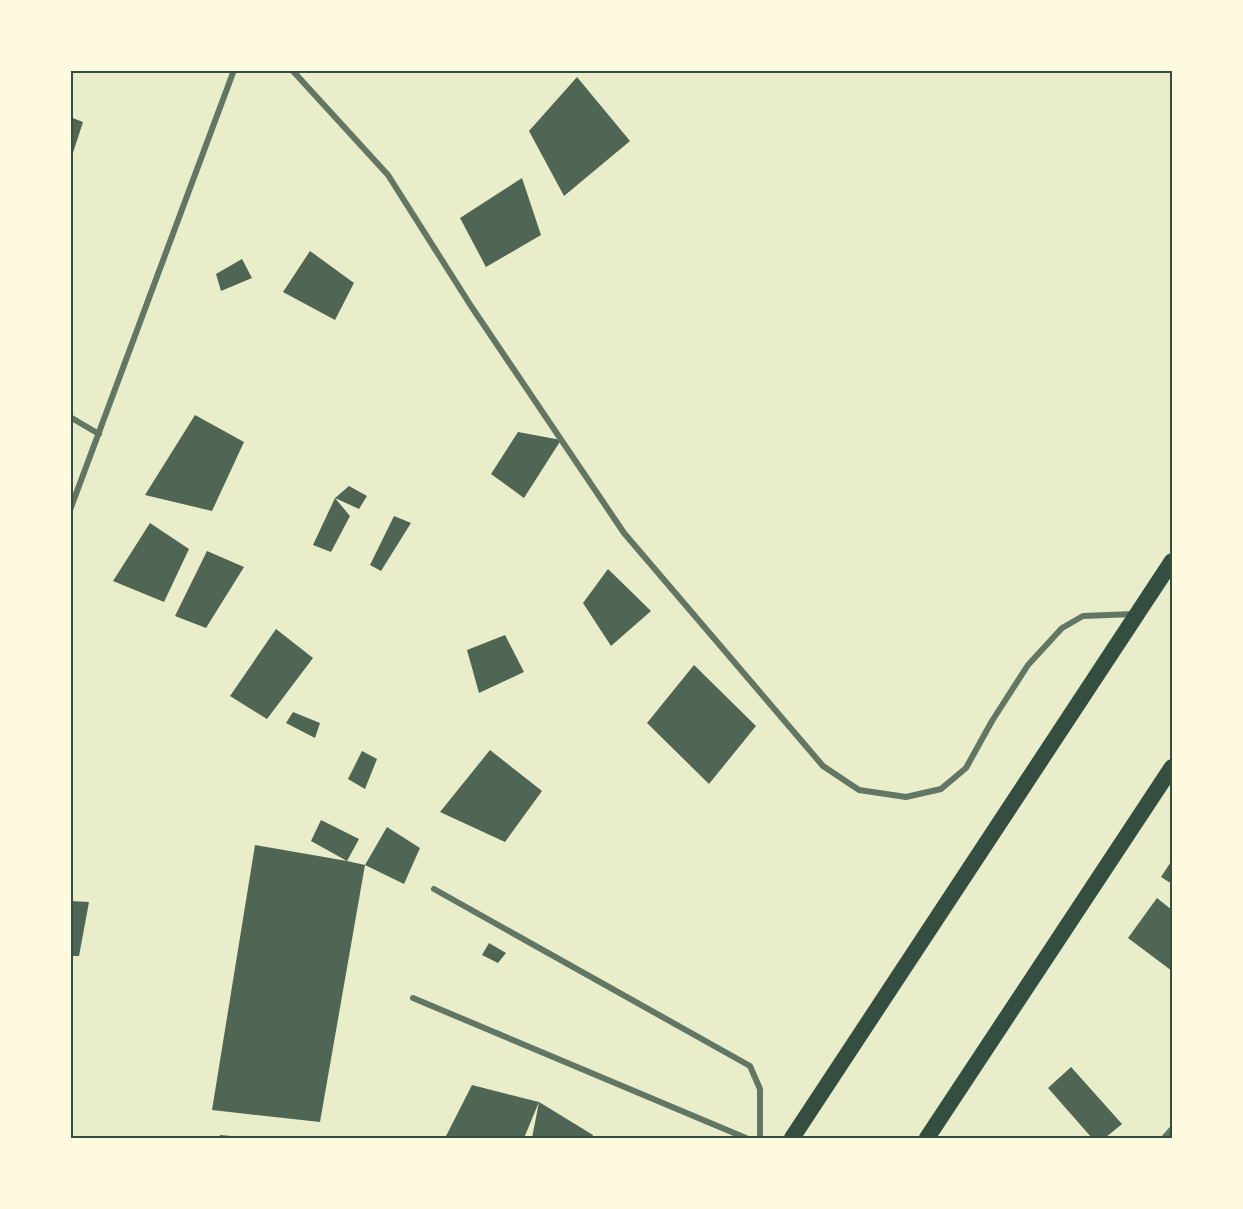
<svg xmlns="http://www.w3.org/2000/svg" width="1243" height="1209" font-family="'Noto Sans',sans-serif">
	<rect width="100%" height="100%" fill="#e9edc9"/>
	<!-- building -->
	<path fill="#4f6655" d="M 577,77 L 630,141 L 564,196 L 529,131 Z
		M 70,117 L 83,122 L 71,159 L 70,159 Z
		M 522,178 L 541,235 L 486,267 L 460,218 Z
		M 310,251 L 354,283 L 335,320 L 283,292 Z
		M 242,259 L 252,278 L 221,291 L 216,274 Z
		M 195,415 L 244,442 L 212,511 L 145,495 Z
		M 518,432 L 561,440 L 524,498 L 491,474 Z
		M 349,486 L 367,496 L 359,509 L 335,498 Z
		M 335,498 L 350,516 L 331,552 L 313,545 Z
		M 394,516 L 411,523 L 381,571 L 370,565 Z
		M 150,523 L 189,549 L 164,602 L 113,581 Z
		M 207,551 L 244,567 L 206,628 L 175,616 Z
		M 608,569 L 651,611 L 611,646 L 583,603 Z
		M 276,629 L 313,658 L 267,719 L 230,696 Z
		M 505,635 L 524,672 L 479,693 L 467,650 Z
		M 694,665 L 756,726 L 709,784 L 647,723 Z
		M 293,712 L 320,723 L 315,738 L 286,723 Z
		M 490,750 L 542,791 L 505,842 L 440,812 Z
		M 362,751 L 377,759 L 365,789 L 348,779 Z
		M 321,820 L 359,839 L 347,861 L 365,865 L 320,1122 L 212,1110 L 255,845 L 347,861 L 311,841 Z
		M 387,827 L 420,848 L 404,884 L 365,865 Z
		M 1172,860 L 1172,884 L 1161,877 Z
		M 1157,898 L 1172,910 L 1172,971 L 1128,938 Z
		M 70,901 L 89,902 L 79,956 L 70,956 Z
		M 489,943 L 506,953 L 498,963 L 482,955 Z
		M 1071,1067 L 1122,1124 L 1105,1138 L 1092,1138 L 1048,1088 Z
		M 472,1085 L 539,1102 L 593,1135 L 592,1138 L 532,1138 L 539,1102 L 524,1138 L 445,1138 Z
		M 220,1135 L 242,1137 L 242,1138 L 219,1138 Z"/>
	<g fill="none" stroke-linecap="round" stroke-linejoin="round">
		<!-- minor -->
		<path stroke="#617663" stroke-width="6" d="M 292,70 L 388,175 L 471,306 L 624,533 L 823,766 L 859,790 L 906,797 L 941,789 L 966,768 L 992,721 L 1028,665 L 1062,628 L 1083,616 L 1134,614
			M 70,417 L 99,434
			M 70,510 L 234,70
			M 434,889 L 750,1066 L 760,1089 L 760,1138
			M 413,998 L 746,1138
			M 1164,1138 L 1172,1129"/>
		<!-- trunk -->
		<path stroke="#344e41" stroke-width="16" d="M 792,1138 L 1172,561
			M 927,1138 L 1172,767"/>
	</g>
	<!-- border -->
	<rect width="1243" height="1209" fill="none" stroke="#fefae0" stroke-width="144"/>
	<rect x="72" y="72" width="1099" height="1065" fill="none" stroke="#344e41" stroke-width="2"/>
</svg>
